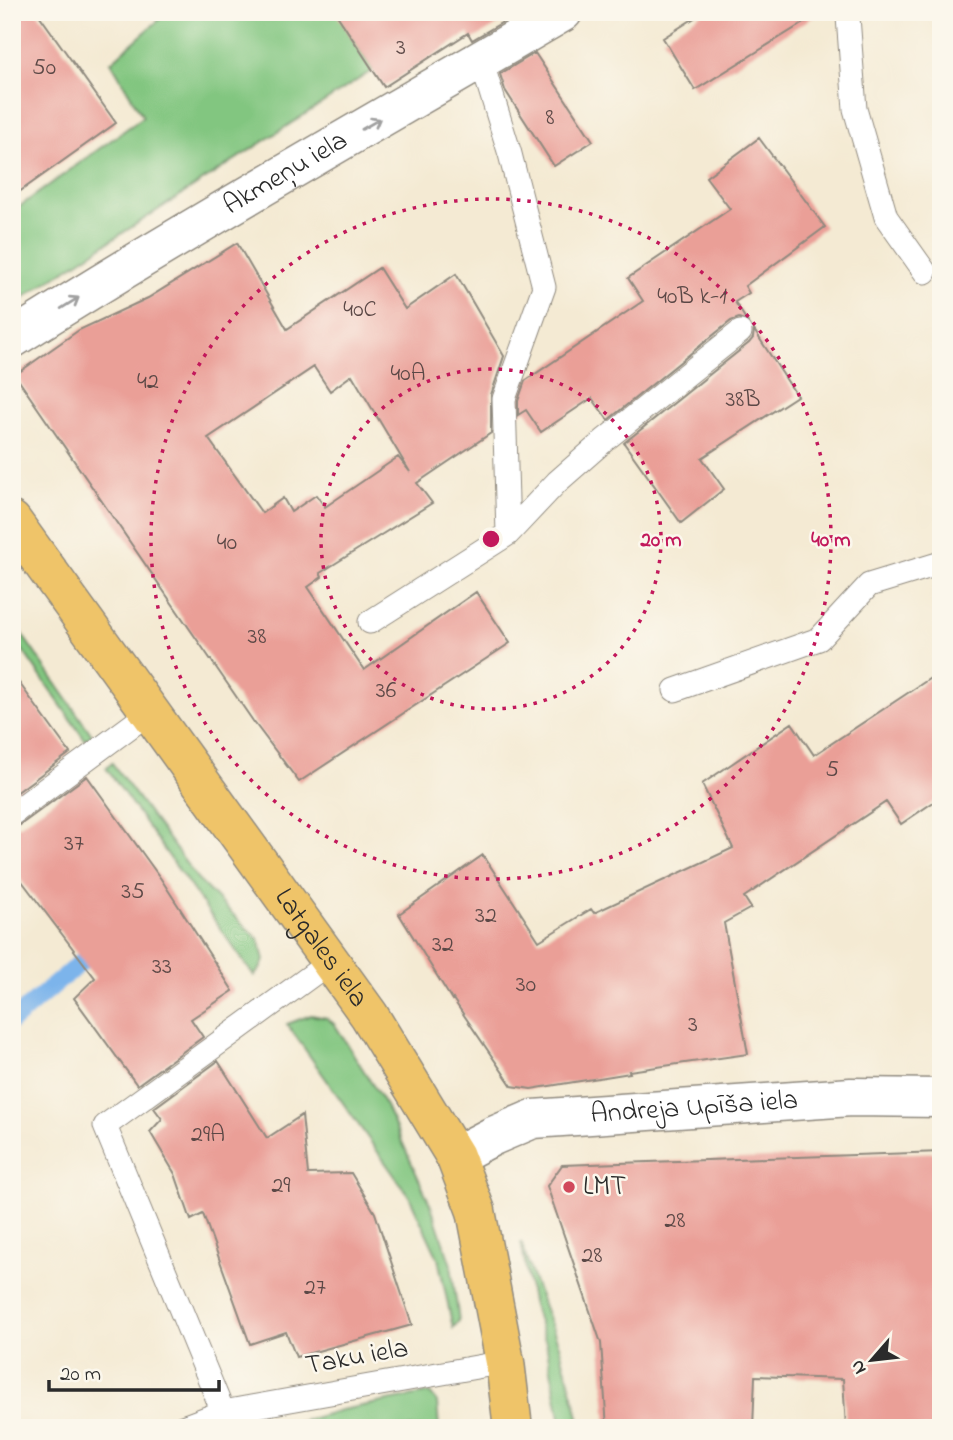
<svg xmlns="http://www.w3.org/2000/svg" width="953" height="1440" font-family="'Indie Flower',sans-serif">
	<rect width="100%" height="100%" fill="#fbf7ec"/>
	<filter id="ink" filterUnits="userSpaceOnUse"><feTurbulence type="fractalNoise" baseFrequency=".0143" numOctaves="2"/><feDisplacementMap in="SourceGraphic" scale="14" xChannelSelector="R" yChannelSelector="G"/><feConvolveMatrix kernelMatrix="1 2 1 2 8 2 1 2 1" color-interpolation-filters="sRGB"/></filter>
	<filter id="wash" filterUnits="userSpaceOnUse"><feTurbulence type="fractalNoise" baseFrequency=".00686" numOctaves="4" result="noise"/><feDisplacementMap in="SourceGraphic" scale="28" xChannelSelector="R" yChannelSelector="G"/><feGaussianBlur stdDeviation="1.57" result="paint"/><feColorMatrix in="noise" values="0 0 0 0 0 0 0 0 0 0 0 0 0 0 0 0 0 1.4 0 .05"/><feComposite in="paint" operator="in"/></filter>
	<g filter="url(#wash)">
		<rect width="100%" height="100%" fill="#f4ead3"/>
		<!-- green -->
		<path fill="#82c680" stroke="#567856" stroke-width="2" d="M 154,12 L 366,12 L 344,26 L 373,70 L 12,305 L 12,212 L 143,117 L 111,62 L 159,20 Z
			M 12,620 L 92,735 L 85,740 L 12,635 Z
			M 112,763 L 200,882 L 259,940 L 264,960 L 261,968 L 254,976 L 106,768 Z
			M 311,1015 L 327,1018 L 335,1025 L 386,1106 L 431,1206 L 451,1265 L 459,1321 L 453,1328 L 438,1258 L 409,1196 L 287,1024 Z
			M 521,1242 L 534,1281 L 559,1345 L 579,1417 L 580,1428 L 562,1428 L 546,1343 L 532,1302 Z
			M 430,1393 L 437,1402 L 439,1428 L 278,1428 L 341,1410 Z"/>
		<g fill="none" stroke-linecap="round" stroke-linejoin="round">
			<!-- stream -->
			<path stroke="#7bb4eb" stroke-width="18" d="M 12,1021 L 100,946"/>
		</g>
		<g id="blocks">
			<!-- building -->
			<path fill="#ea9f97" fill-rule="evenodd" d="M 12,12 L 37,12 L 116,123 L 12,197 Z
				M 335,12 L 509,12 L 511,17 L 472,40 L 468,33 L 384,87 Z
				M 704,12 L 821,12 L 695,90 L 663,38 Z
				M 535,53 L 593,141 L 554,166 L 505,90 L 500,74 Z
				M 759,138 L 825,227 L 745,286 L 749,293 L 735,302 L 747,321 L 739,318 L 731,321 L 608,420 L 592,398 L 541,432 L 526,410 L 518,415 L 518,401 L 525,381 L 643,301 L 628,278 L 730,209 L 706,177 Z
				M 237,243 L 287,329 L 379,268 L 405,309 L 456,274 L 504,356 L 491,395 L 491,433 L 417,483 L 432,503 L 320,573 L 322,577 L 308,587 L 364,670 L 476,592 L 510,643 L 299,782 L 253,721 L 15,375 L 79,330 L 148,298 ZM 314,367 L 330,391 L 352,375 L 410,472 L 398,457 L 325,507 L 316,495 L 291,512 L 283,498 L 262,513 L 208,438 Z
				M 754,330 L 797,396 L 702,458 L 724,489 L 681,523 L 624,443 L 749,343 L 753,338 Z
				M 941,671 L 941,797 L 901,824 L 886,802 L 744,897 L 751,908 L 724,923 L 748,1054 L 629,1071 L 630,1073 L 531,1089 L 512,1086 L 453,999 L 452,1000 L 399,914 L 483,855 L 539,941 L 591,909 L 594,913 L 733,848 L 702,784 L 792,723 L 814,755 Z
				M 12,673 L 70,753 L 12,796 Z
				M 87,776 L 161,879 L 233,991 L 191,1019 L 203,1037 L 137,1085 L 74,998 L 95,978 L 12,868 L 12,828 L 20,825 Z
				M 218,1061 L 267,1138 L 302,1115 L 308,1174 L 351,1173 L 375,1213 L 412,1325 L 296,1357 L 286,1332 L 250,1344 L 203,1214 L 191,1220 L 175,1174 L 150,1132 L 162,1119 L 154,1108 Z
				M 941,1152 L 941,1428 L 846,1428 L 843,1379 L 755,1376 L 753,1428 L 607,1428 L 601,1343 L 547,1186 L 562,1165 Z"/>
		</g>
	</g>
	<g filter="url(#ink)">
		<use href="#blocks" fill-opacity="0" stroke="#908a7f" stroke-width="2"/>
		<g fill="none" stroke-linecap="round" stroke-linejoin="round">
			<defs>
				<path id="service" d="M 847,12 L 848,17 L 855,109 L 886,217 L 925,272
					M 508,534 L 557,482 L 606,439 L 740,332
					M 370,622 L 508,534 L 504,399 L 544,287 L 510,154 L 481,60
					M 675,690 L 819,639 L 869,585 L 941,563
					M 12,814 L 150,712
					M 223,1412 L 105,1126 L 330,962
					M 180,1428 L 223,1412 L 505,1362"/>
				<g id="minor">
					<path id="s1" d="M 12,339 C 192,225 379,120 563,12"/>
					<path id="s2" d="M 455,1156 L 493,1136 L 533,1119 L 851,1097 L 941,1098"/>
				</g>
				<g id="primary">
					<path id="s3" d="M 12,521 L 369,1015 L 455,1156 L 476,1211 L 505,1362 L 513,1428"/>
				</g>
			</defs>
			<!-- service casing -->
			<use href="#service" stroke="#908a7f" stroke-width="25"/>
			<!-- minor casing -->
			<use href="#minor" stroke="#908a7f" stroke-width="41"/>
			<!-- primary casing -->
			<use href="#primary" stroke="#908a7f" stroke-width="41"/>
			<!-- service -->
			<use href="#service" stroke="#fff" stroke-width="23"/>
			<!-- minor -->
			<use href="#minor" stroke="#fff" stroke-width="38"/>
			<!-- primary -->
			<use href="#primary" stroke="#efc469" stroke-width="38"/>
		</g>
		<!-- one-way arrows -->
		<defs><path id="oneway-shaft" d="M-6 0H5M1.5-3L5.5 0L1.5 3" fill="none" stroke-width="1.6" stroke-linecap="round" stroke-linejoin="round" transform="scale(1.75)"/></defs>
		<g stroke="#a0a0a0">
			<use href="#oneway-shaft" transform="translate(371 124) rotate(-30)"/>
			<use href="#oneway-shaft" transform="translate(70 303) rotate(-32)"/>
		</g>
	</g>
	<!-- distance rings -->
	<g fill="none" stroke="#c2185b" stroke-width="3.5" stroke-dasharray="3.5 7">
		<circle cx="491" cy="539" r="170"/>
		<circle cx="491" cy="539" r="340"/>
	</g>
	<!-- markers -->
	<circle fill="#d1495b" stroke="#fbf7ec" stroke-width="2.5" cx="569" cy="1187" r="7"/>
	<g text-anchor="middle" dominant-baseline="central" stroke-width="5" stroke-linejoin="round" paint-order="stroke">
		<!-- number labels -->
		<g font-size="24" fill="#5b4846">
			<text x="401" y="48">3</text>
			<text x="44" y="68">50</text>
			<text x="550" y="118">8</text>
			<text x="692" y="297">40B k-1</text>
			<text x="360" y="310">40C</text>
			<text x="408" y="374">40A</text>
			<text x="148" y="382">42</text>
			<text x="743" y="400">38B</text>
			<text x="227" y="543">40</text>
			<text x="257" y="637">38</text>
			<text x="386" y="691">36</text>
			<text x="832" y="770">5</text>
			<text x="74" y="844">37</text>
			<text x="133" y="892">35</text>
			<text x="486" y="916">32</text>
			<text x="443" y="945">32</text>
			<text x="162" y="967">33</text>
			<text x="526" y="985">30</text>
			<text x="693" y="1025">3</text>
			<text x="208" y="1135">29A</text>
			<text x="281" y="1186">29</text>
			<text x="675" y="1221">28</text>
			<text x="592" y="1256">28</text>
			<text x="315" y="1288">27</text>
		</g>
		<!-- street labels -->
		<g font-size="28" fill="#2b2b2b" stroke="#fbf7ec">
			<text stroke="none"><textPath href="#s1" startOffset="320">Akmeņu iela</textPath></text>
			<text stroke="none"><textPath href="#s3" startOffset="527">Latgales iela</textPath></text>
			<text stroke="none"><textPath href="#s2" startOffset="248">Andreja Upīša iela</textPath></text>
			<text transform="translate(357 1358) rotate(-10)">Taku iela</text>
		</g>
		<!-- poi labels -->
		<g font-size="28" fill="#2b2b2b" stroke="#fbf7ec" text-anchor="start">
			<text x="583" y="1187">LMT</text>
		</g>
	</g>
	<circle cx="491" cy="539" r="10" fill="#c2185b" stroke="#fbf7ec" stroke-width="3.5"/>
	<g font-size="21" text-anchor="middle" font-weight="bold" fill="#c2185b" stroke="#fbf7ec" stroke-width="5" stroke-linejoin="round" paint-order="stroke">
		<text x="661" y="546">20 m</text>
		<text x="831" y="546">40 m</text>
	</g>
	<!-- margin -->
	<rect width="953" height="1440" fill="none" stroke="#fbf7ec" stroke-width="42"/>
	<!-- north arrow -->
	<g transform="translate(872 1360) rotate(242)" stroke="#fbf7ec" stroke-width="5" paint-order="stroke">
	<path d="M0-5L12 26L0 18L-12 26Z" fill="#2b2b2b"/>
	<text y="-10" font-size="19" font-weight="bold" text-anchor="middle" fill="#2b2b2b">N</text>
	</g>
	<!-- scale -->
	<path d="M49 1380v10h170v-10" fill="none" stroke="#2b2b2b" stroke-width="3.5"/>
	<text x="60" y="1380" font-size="21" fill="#2b2b2b" stroke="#fbf7ec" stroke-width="5" paint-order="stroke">20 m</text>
</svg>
